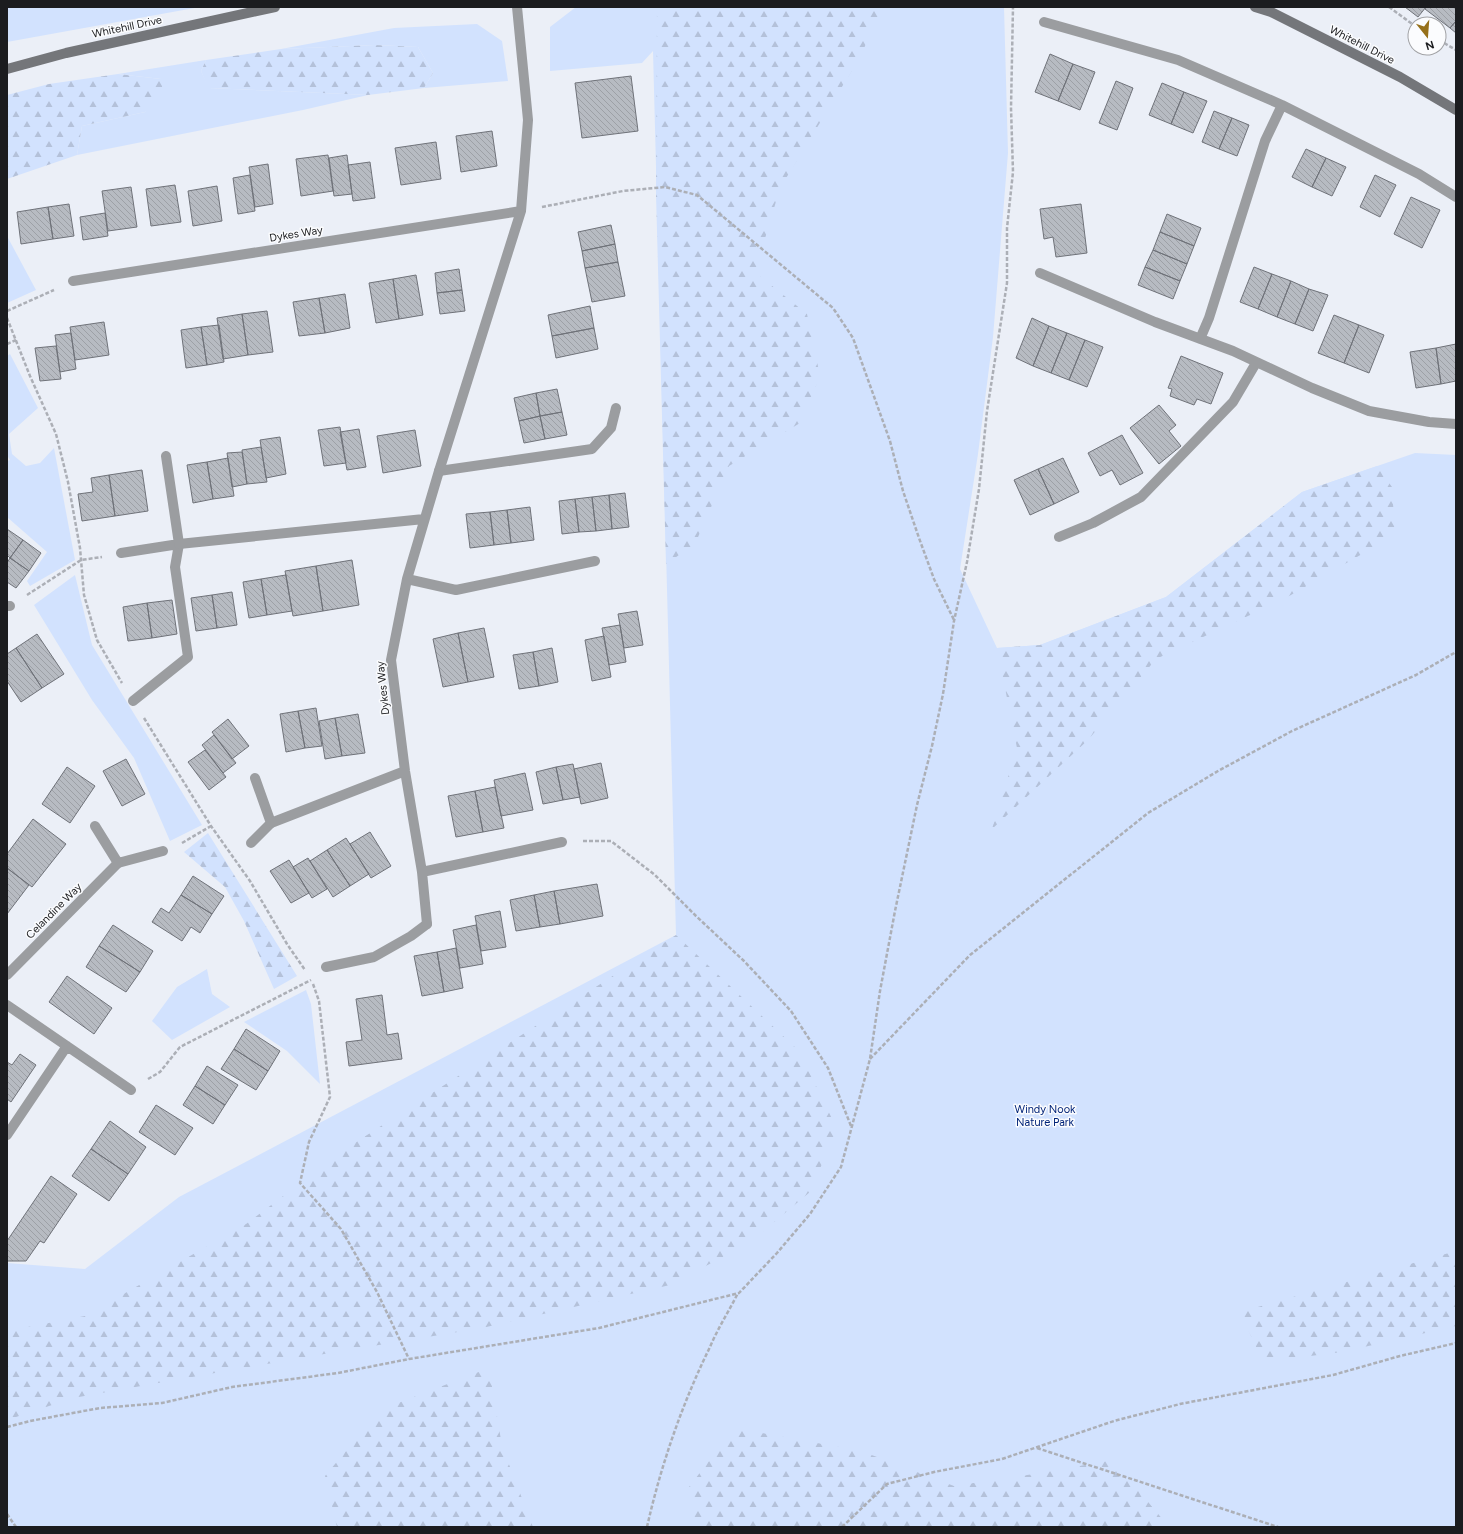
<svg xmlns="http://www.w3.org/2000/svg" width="1463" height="1534" font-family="Figtree,sans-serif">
	<defs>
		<pattern id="forest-firs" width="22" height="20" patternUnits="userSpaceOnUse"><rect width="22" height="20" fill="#d2e2fe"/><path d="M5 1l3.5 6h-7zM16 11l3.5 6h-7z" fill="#b4c1d9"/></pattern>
		<pattern id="building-back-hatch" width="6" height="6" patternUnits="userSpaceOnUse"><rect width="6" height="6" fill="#b7bbc2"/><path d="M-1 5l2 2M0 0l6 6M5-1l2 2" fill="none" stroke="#9da0a6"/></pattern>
	</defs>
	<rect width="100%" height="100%" fill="#ebeff7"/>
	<!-- green -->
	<path fill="#d2e2fe" d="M 7,7 L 200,7 L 7,42 Z
		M 576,7 L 1004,7 L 1008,153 L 993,337 L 978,454 L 960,569 L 997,648 L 1040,645 L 1166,597 L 1302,492 L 1415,453 L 1456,455 L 1456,1527 L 7,1527 L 7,1263 L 85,1269 L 179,1197 L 676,935 L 653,51 L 642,63 L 550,71 L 550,27 Z
		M 477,24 L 502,41 L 508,81 L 424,88 L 433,73 L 418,47 L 375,45 L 281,49 L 394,28 Z
		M 206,60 L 201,71 L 209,88 L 368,95 L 303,110 L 77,155 L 82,126 L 145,112 L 161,79 L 118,74 Z
		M 7,236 L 36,290 L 7,303 Z
		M 10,354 L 38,408 L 9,434 L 12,454 L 26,466 L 40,463 L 54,448 L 75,560 L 30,586 L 27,581 L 47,552 L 7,517 L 7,461 L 10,460 L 7,455 L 7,356 Z
		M 75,575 L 92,645 L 202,825 L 170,841 L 134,758 L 92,700 L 34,605 Z
		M 207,969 L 212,994 L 230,1007 L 172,1040 L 152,1021 L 177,987 Z
		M 306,990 L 311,1004 L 320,1084 L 287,1051 L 244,1022 Z"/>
	<!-- forest -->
	<path fill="url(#forest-firs)" d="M 657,7 L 883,7 L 859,59 L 780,188 L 755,272 L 807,314 L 820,376 L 800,423 L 729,466 L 695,544 L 666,564 L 656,194 Z
		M 375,45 L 418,47 L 433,73 L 424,88 L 368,95 L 208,88 L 201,71 L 206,60 L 281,49 Z
		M 118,74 L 161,79 L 163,92 L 145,112 L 82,126 L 77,155 L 7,179 L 7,95 L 49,84 Z
		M 1377,466 L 1392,487 L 1395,535 L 1284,599 L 1156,659 L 1088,740 L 992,829 L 1017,748 L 997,648 L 1040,645 L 1166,597 L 1302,492 Z
		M 208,833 L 297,976 L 274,989 L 244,921 L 225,887 L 184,852 Z
		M 676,935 L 799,1051 L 837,1129 L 810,1192 L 749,1243 L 670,1285 L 482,1328 L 312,1356 L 73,1398 L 7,1420 L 7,1331 L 85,1316 L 246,1224 L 347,1148 Z
		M 1456,1251 L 1456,1326 L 1342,1352 L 1263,1362 L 1240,1312 Z
		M 489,1368 L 502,1446 L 533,1527 L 337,1527 L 325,1476 L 380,1410 Z
		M 734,1428 L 861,1451 L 954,1486 L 1040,1473 L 1113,1460 L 1169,1527 L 696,1527 L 689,1487 Z"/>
	<!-- building -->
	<path fill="url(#building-back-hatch)" stroke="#6f7279" d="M 1405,7 L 1426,7 L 1418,17 Z
		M 1426,7 L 1456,7 L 1456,21 L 1450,28 L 1425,9 Z
		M 1456,21 L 1456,33 L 1450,28 Z
		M 1050,54 L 1073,64 L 1058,101 L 1035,92 Z
		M 1073,64 L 1095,72 L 1080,110 L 1058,101 Z
		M 631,76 L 638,131 L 582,138 L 575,83 Z
		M 1116,81 L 1133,88 L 1117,130 L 1099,123 Z
		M 1162,83 L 1184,92 L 1171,124 L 1149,115 Z
		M 1184,92 L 1207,101 L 1193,133 L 1171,124 Z
		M 1214,111 L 1232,118 L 1219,149 L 1202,142 Z
		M 1232,118 L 1249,125 L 1237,156 L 1219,149 Z
		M 492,131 L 497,166 L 461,172 L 456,136 Z
		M 436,142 L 441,179 L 401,185 L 395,148 Z
		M 1306,149 L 1326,158 L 1312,187 L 1292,177 Z
		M 328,155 L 333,191 L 301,196 L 296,159 Z
		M 347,155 L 352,194 L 334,196 L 329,158 Z
		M 1326,158 L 1346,167 L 1332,196 L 1312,187 Z
		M 370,162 L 375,198 L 353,201 L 348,165 Z
		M 268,164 L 273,204 L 255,207 L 249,167 Z
		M 250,175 L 255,211 L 238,214 L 233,178 Z
		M 1375,175 L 1396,185 L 1380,217 L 1360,207 Z
		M 175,185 L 181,222 L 151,226 L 146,189 Z
		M 217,186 L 222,221 L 193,226 L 188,191 Z
		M 131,187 L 137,227 L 108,231 L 102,191 Z
		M 1411,197 L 1440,210 L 1422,248 L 1394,234 Z
		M 69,204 L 74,236 L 53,239 L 48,207 Z
		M 1081,204 L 1087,253 L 1056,257 L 1053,237 L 1044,239 L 1040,209 Z
		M 48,207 L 53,239 L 21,244 L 17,212 Z
		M 105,213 L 108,236 L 83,240 L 80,217 Z
		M 1167,214 L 1201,228 L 1194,246 L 1160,232 Z
		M 611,225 L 615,244 L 582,251 L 578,232 Z
		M 1160,232 L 1194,246 L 1187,264 L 1153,250 Z
		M 615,244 L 618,262 L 585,268 L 582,251 Z
		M 1153,250 L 1187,264 L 1180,281 L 1145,267 Z
		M 618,262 L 625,296 L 592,302 L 585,268 Z
		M 1145,267 L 1180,281 L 1173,299 L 1138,285 Z
		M 1254,267 L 1272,274 L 1258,309 L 1240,302 Z
		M 459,269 L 462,290 L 437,293 L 435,273 Z
		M 1272,274 L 1291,281 L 1277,317 L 1258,309 Z
		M 416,275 L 423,315 L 399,319 L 393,279 Z
		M 393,279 L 399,319 L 376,323 L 369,283 Z
		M 1291,281 L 1309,289 L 1295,324 L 1277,317 Z
		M 1309,289 L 1328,295 L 1313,331 L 1295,324 Z
		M 462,290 L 465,311 L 440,314 L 437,293 Z
		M 345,294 L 350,328 L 325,333 L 319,298 Z
		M 319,298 L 325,333 L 299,336 L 293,302 Z
		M 590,306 L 594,328 L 552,336 L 548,315 Z
		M 267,311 L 273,352 L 248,355 L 242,314 Z
		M 242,314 L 248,355 L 223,359 L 217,318 Z
		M 1334,315 L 1359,325 L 1344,363 L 1318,353 Z
		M 1032,318 L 1049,326 L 1033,366 L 1016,358 Z
		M 104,322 L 109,355 L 75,360 L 70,327 Z
		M 219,325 L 224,362 L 207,365 L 201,327 Z
		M 1359,325 L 1384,335 L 1369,373 L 1344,363 Z
		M 1049,326 L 1067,333 L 1051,373 L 1033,366 Z
		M 201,327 L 207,365 L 186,368 L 181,330 Z
		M 594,328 L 598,349 L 556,358 L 552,336 Z
		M 71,333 L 76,369 L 60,372 L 55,335 Z
		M 1067,333 L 1085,340 L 1069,380 L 1051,373 Z
		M 1085,340 L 1103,347 L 1087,387 L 1069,380 Z
		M 1456,344 L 1456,381 L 1441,384 L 1436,348 Z
		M 56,346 L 61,379 L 40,381 L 35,348 Z
		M 1436,348 L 1441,384 L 1416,388 L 1410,352 Z
		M 1181,356 L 1223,373 L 1211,404 L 1197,399 L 1194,405 L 1170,396 L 1172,389 L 1168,388 Z
		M 557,389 L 562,412 L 540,416 L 536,393 Z
		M 536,393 L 540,416 L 519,421 L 514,398 Z
		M 1159,405 L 1176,425 L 1169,431 L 1181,446 L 1159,464 L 1130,428 Z
		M 562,412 L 567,435 L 545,439 L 540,416 Z
		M 540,416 L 545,439 L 524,443 L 519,421 Z
		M 340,427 L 346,463 L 324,466 L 318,430 Z
		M 359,429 L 366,467 L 347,470 L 340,432 Z
		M 415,430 L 421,466 L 383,473 L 377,436 Z
		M 1122,435 L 1143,473 L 1120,485 L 1112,470 L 1100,476 L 1088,453 Z
		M 280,437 L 286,474 L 266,478 L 260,440 Z
		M 261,447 L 267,482 L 247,484 L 242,450 Z
		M 242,452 L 247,484 L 232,487 L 227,453 Z
		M 228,458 L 234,496 L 213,499 L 207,462 Z
		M 1063,458 L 1079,492 L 1054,504 L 1038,469 Z
		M 207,462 L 213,499 L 193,503 L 187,465 Z
		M 1038,469 L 1054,504 L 1030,515 L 1014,480 Z
		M 142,470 L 148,511 L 115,516 L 109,475 Z
		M 109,475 L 115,516 L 82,521 L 78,494 L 93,492 L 91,478 Z
		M 625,493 L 629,527 L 612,529 L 609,495 Z
		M 609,495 L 612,529 L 596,531 L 592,497 Z
		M 592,497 L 596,531 L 579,532 L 575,499 Z
		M 575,499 L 579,532 L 562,534 L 559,501 Z
		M 530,507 L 534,540 L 511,543 L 507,510 Z
		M 507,510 L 511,543 L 494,545 L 490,512 Z
		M 490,512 L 494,545 L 470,548 L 466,514 Z
		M 7,529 L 23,540 L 10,558 L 7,555 Z
		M 23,540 L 41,553 L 29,571 L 10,558 Z
		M 10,558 L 29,571 L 16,588 L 7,582 L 7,563 Z
		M 352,560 L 359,605 L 323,611 L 316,566 Z
		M 316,566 L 323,611 L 293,616 L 285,571 Z
		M 286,575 L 292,611 L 267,615 L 261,579 Z
		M 261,579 L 267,615 L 249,618 L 243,582 Z
		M 232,592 L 237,625 L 217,628 L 212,595 Z
		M 212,595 L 217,628 L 196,631 L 191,598 Z
		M 172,600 L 177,634 L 152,638 L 147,603 Z
		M 147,603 L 152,638 L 128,641 L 123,607 Z
		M 637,611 L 643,645 L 624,648 L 618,614 Z
		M 620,625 L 626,662 L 609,665 L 602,628 Z
		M 484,628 L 494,677 L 468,682 L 458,633 Z
		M 458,633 L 468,682 L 443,687 L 433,639 Z
		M 37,634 L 64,674 L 42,688 L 16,648 Z
		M 604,636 L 611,677 L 592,681 L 585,640 Z
		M 16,648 L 42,688 L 21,702 L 7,681 L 7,654 Z
		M 552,648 L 558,682 L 539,686 L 533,652 Z
		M 533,652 L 539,686 L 519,689 L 513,655 Z
		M 316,708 L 322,746 L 305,748 L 298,711 Z
		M 298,711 L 305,748 L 286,752 L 280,714 Z
		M 358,714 L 365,753 L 342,756 L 335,718 Z
		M 335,718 L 342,756 L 325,759 L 319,721 Z
		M 228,719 L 249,746 L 232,759 L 212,732 Z
		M 214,735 L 236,763 L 223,773 L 202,745 Z
		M 205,750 L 226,777 L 209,790 L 188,762 Z
		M 126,759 L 145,794 L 122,806 L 103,771 Z
		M 601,763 L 608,798 L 581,804 L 574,769 Z
		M 573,764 L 580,797 L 563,800 L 556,767 Z
		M 67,767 L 95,786 L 70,823 L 42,804 Z
		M 556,767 L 563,800 L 543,804 L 536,772 Z
		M 525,773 L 533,810 L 501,816 L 494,780 Z
		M 495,787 L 504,828 L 483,832 L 475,791 Z
		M 475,791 L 483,832 L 456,837 L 448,796 Z
		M 33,819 L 66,844 L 32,887 L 7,868 L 7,854 Z
		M 370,832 L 391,866 L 371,878 L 350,844 Z
		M 346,838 L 369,874 L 350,886 L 327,850 Z
		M 327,850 L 350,886 L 333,897 L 310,861 Z
		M 308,858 L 327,889 L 312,898 L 293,867 Z
		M 289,860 L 309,893 L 291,903 L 270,871 Z
		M 7,868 L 29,885 L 7,914 Z
		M 193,876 L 224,896 L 212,914 L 181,895 Z
		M 597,884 L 603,916 L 560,924 L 554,891 Z
		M 554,891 L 560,924 L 540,927 L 534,895 Z
		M 181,895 L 212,914 L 200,933 L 191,927 L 182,941 L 152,922 L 161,908 L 169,913 Z
		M 534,895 L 540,927 L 516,931 L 510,900 Z
		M 500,911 L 506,947 L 481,951 L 475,916 Z
		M 113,925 L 153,951 L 140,972 L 99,946 Z
		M 476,925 L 483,964 L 460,968 L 453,930 Z
		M 99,946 L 140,972 L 126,992 L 86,967 Z
		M 456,948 L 463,988 L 444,992 L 437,952 Z
		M 437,952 L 444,992 L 422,996 L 414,956 Z
		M 67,976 L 112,1008 L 94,1034 L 49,1002 Z
		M 382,995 L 387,1035 L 398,1033 L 402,1059 L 349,1066 L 346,1042 L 362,1040 L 356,999 Z
		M 246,1029 L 280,1051 L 268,1071 L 234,1049 Z
		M 234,1049 L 268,1071 L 256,1090 L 221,1069 Z
		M 20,1054 L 36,1065 L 11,1102 L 7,1099 L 7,1062 L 12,1065 Z
		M 207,1066 L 238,1085 L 225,1105 L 195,1086 Z
		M 195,1086 L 225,1105 L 213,1124 L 183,1105 Z
		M 156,1105 L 193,1128 L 175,1155 L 139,1132 Z
		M 110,1121 L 146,1147 L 128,1174 L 91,1149 Z
		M 91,1149 L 128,1174 L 109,1201 L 72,1176 Z
		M 51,1176 L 77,1194 L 44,1243 L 40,1241 L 26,1261 L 7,1261 L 7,1241 Z"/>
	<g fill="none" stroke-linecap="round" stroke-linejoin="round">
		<!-- path -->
		<path stroke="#acafb6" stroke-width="2.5" stroke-dasharray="4 2" stroke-linecap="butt" d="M 1389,7 L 1415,26
			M 1439,40 L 1456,50
			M 542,207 L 623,191 L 665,187 L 697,195 L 833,308 L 853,338 L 890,441 L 903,491 L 919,538 L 934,579 L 954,620
			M 7,311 L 54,290
			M 7,318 L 30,376 L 56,434 L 68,482 L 80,548 L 84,595 L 97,640 L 122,683
			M 7,344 L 16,340
			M 27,595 L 81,560 L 102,557
			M 144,718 L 211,826 L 250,881 L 287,944 L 305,970
			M 583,841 L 611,841 L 655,875 L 696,916 L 744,961 L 791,1011 L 828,1068 L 851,1126
			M 182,843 L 211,826
			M 313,984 L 319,1001 L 330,1097 L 309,1142 L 300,1183 L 341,1229 L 377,1292 L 409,1359
			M 870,1059 L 970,955 L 1148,813 L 1218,771 L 1292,731 L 1416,675 L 1456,652
			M 148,1079 L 160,1072 L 180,1047 L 311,980
			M 7,1427 L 30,1421 L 100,1408 L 162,1403 L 232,1387 L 338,1373 L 409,1359 L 599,1328 L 739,1293 L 777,1253 L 810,1214 L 841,1167 L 870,1059 L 880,991 L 895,911 L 917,805 L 932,746 L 943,694 L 954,621 L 967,562 L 979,489 L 987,411 L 1007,283 L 1007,228 L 1013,172 L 1011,108 L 1013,7
			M 1037,1448 L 1278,1527
			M 7,1514 L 16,1527
			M 647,1527 C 661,1465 682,1404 710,1347 C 718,1328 729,1311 738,1293
			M 842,1527 L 887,1484 L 934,1472 L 1002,1459 L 1114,1421 L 1180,1404 L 1333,1375 L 1400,1356 L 1456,1343"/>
		<!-- lane -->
		<path stroke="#9b9da0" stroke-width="10" d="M 439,471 L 592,449 L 611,428 L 616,408
			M 121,553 L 179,544 L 166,456
			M 7,606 L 10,606
			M 133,701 L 188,657 L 175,567 L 179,544
			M 95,826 L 118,863 L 163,851
			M 251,843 L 271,823 L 255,778
			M 326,967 L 374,957 L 411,936 L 427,924"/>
		<!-- street -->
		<path stroke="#9b9da0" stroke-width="10" d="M 1044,22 L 1178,60 L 1282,105 L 1419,174 L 1456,197
			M 1040,273 L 1155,322 L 1233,351 L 1312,388 L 1369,411 L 1429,422 L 1456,424
			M 73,281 L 521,211
			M 1200,339 L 1209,318 L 1265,141 L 1282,105
			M 1059,537 L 1093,523 L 1141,497 L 1233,402 L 1256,363
			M 179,544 L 424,519
			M 407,579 L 456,590 L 595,561
			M 271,823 L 405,771
			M 422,872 L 562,842
			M 427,924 L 422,872 L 405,771 L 391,660 L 407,579 L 439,471 L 521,211 L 528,120 L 517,7
			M 7,975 L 118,863
			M 7,1005 L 131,1090
			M 7,1135 L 67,1046"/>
		<!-- secondary -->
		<path stroke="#74767a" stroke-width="10" d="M 1255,7 L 1271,12 L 1400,77 L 1456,110
			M 7,69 L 66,53 L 275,7"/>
	</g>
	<g text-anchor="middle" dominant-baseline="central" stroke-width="3" stroke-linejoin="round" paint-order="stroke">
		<!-- street labels -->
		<g font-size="11" fill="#1b1c1f" stroke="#fbfcfe">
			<text transform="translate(127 27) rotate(-12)">Whitehill Drive</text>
			<text transform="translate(1362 45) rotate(27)">Whitehill Drive</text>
			<text transform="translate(296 234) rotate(-9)">Dykes Way</text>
			<text transform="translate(383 688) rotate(-96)">Dykes Way</text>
			<text transform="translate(54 911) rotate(-45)">Celandine Way</text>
		</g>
		<!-- park labels -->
		<g font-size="11" fill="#002378" stroke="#fbfcfe">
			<text x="1045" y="1109">Windy Nook<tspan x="1045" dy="13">Nature Park</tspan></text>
		</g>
	</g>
	<!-- border -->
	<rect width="1463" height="1534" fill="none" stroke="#1b1c1f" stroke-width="16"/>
	<!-- north arrow -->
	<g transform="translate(1427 36) rotate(163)"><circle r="19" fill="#fbfcfe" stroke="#a1a2a5"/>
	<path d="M0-3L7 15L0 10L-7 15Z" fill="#96701a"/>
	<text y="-6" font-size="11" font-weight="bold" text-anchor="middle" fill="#1b1c1f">N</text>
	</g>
</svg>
